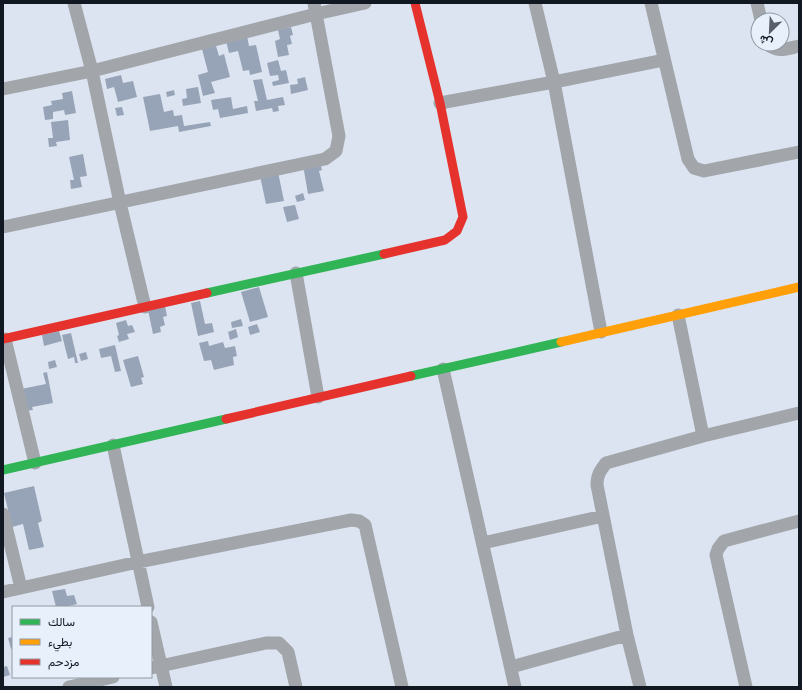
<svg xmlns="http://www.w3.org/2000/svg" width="802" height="690" font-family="Roboto,Vazirmatn,sans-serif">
	<rect width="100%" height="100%" fill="#dce4f1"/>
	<!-- building -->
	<path fill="#97a4b7" d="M 291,27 L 293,35 L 290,36 L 292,44 L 287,45 L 289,55 L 278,57 L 275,41 L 280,39 L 278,30 Z
		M 247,36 L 249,46 L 256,45 L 262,72 L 250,75 L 249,70 L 243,71 L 238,51 L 229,53 L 226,41 Z
		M 216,46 L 219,56 L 224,54 L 230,77 L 211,82 L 215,93 L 203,96 L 198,75 L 208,72 L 202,49 Z
		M 278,60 L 281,71 L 286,70 L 289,83 L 273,86 L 272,82 L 279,80 L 278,75 L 270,76 L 267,63 Z
		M 121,75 L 123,83 L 133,81 L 137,97 L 118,102 L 114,87 L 107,89 L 105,79 Z
		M 305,77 L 308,90 L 291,94 L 290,85 L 298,84 L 297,79 Z
		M 262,79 L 267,100 L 283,97 L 285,105 L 278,106 L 279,111 L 273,112 L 272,108 L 256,111 L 254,101 L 258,101 L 253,80 Z
		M 198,87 L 201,103 L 183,106 L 182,99 L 187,98 L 186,89 Z
		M 174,90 L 175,95 L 167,97 L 166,92 Z
		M 72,91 L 76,113 L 65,115 L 64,110 L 53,112 L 53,119 L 45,120 L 43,107 L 52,105 L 51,101 L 63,99 L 62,93 Z
		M 160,94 L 164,112 L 173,110 L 174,116 L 182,115 L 184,126 L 210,122 L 211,126 L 179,132 L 178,126 L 150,131 L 143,97 Z
		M 231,97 L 233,109 L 247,106 L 248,113 L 220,118 L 218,109 L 213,110 L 211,100 Z
		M 122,107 L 124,115 L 117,116 L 115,108 Z
		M 68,120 L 70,140 L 56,142 L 57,146 L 49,147 L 48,138 L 53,138 L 51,122 Z
		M 83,154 L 87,176 L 80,177 L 82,187 L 71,189 L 70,180 L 74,180 L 69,157 Z
		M 320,162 L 322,170 L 319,171 L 324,191 L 308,194 L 303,165 Z
		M 278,172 L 284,201 L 266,204 L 260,176 Z
		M 303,193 L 305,200 L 297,202 L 295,196 Z
		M 295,205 L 299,219 L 287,222 L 283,207 Z
		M 259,287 L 268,317 L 250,322 L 241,292 Z
		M 200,301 L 205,324 L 212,323 L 214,332 L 198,336 L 191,303 Z
		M 165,306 L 167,316 L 163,317 L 165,325 L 160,327 L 161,332 L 153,334 L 148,310 Z
		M 241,319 L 243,326 L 232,328 L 231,322 Z
		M 126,320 L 128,326 L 132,325 L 135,332 L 127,334 L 129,339 L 119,342 L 117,336 L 119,335 L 116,323 Z
		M 257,324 L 260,332 L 250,335 L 248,327 Z
		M 236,329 L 238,337 L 230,340 L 228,332 Z
		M 59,331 L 62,341 L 44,346 L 42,335 Z
		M 71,333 L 78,363 L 75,363 L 74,357 L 68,359 L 62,335 Z
		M 208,341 L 209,346 L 223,342 L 225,348 L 235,346 L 237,356 L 233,357 L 234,365 L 214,370 L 211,360 L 204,361 L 199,343 Z
		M 115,345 L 121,371 L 115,372 L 111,356 L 101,358 L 99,349 Z
		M 86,352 L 88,359 L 81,361 L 79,354 Z
		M 138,356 L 144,377 L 141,378 L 143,384 L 131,387 L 123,360 Z
		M 55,360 L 57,367 L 49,369 L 48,362 Z
		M 47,372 L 53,403 L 32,407 L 33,410 L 25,411 L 21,389 L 46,384 L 43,373 Z
		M 34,486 L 42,521 L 38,523 L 44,547 L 29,550 L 23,524 L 12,527 L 4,493 Z
		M 65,589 L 67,596 L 74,595 L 77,604 L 64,607 L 56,607 L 52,591 Z
		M 13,637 L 13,648 L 11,649 L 8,638 Z
		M 7,666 L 10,675 L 3,677 L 3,667 Z"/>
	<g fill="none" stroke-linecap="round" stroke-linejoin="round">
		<!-- street -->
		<path stroke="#a2a6ab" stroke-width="13" d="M 74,3 L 92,71 L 120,203 L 145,307
			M 535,3 L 554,82 L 601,332
			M 651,3 L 688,159 L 694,168 L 704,171 L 799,152
			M 757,3 L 761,20
			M 767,44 C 779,53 786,49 799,46
			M 3,89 L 92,71 L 316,14 L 365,3
			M 440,103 L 554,82 L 664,60
			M 3,227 L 325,159 L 336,151 L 339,136 L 314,3
			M 296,273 L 318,397
			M 678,315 L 703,436
			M 5,339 L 35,463
			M 443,369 L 515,687
			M 113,445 L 148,607
			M 3,514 L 21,588
			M 483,543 L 603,516
			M 3,592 L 138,562 L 351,520 L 359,521 L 365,525 L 402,687
			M 151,622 L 166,687
			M 511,667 L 627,635
			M 151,668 L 266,643 L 279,643 L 288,652 L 296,687
			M 69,687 L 113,677
			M 640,687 L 627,635 L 597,485 C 597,475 600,471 606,463 L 703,436 L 799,413
			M 746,687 L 716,555 L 718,549 L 724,541 L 799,521"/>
		<!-- fast -->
		<path stroke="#30b455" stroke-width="9" d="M 207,293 L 384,254
			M 411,376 L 561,342
			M 3,470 L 226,419"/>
		<!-- slow -->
		<path stroke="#ff9f0a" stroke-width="9" d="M 561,342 L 799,287"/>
		<!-- jam -->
		<path stroke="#e5322d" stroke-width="9" d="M 384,254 L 445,240 L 457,231 L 463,217 L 440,103 L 415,3
			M 3,339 L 207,293
			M 226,419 L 411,376"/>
	</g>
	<!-- border -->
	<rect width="802" height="690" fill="none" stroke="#111822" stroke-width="8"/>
	<!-- legend -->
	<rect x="12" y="606" width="140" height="72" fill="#e7f0fb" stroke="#919aa4"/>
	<rect x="20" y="619" width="20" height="6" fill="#30b455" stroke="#919aa4"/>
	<text x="48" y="626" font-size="12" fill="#111822">سالك</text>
	<rect x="20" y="639" width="20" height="6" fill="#ff9f0a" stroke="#919aa4"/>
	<text x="48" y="646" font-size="12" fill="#111822">بطيء</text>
	<rect x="20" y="659" width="20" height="6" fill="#e5322d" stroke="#919aa4"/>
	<text x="48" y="666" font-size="12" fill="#111822">مزدحم</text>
	<!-- north arrow -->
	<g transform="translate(770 32) rotate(204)"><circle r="19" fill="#e7f0fb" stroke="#919aa4"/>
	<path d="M0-3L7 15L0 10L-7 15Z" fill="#585f6a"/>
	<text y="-6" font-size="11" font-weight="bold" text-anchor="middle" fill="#111822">ش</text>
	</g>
</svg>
